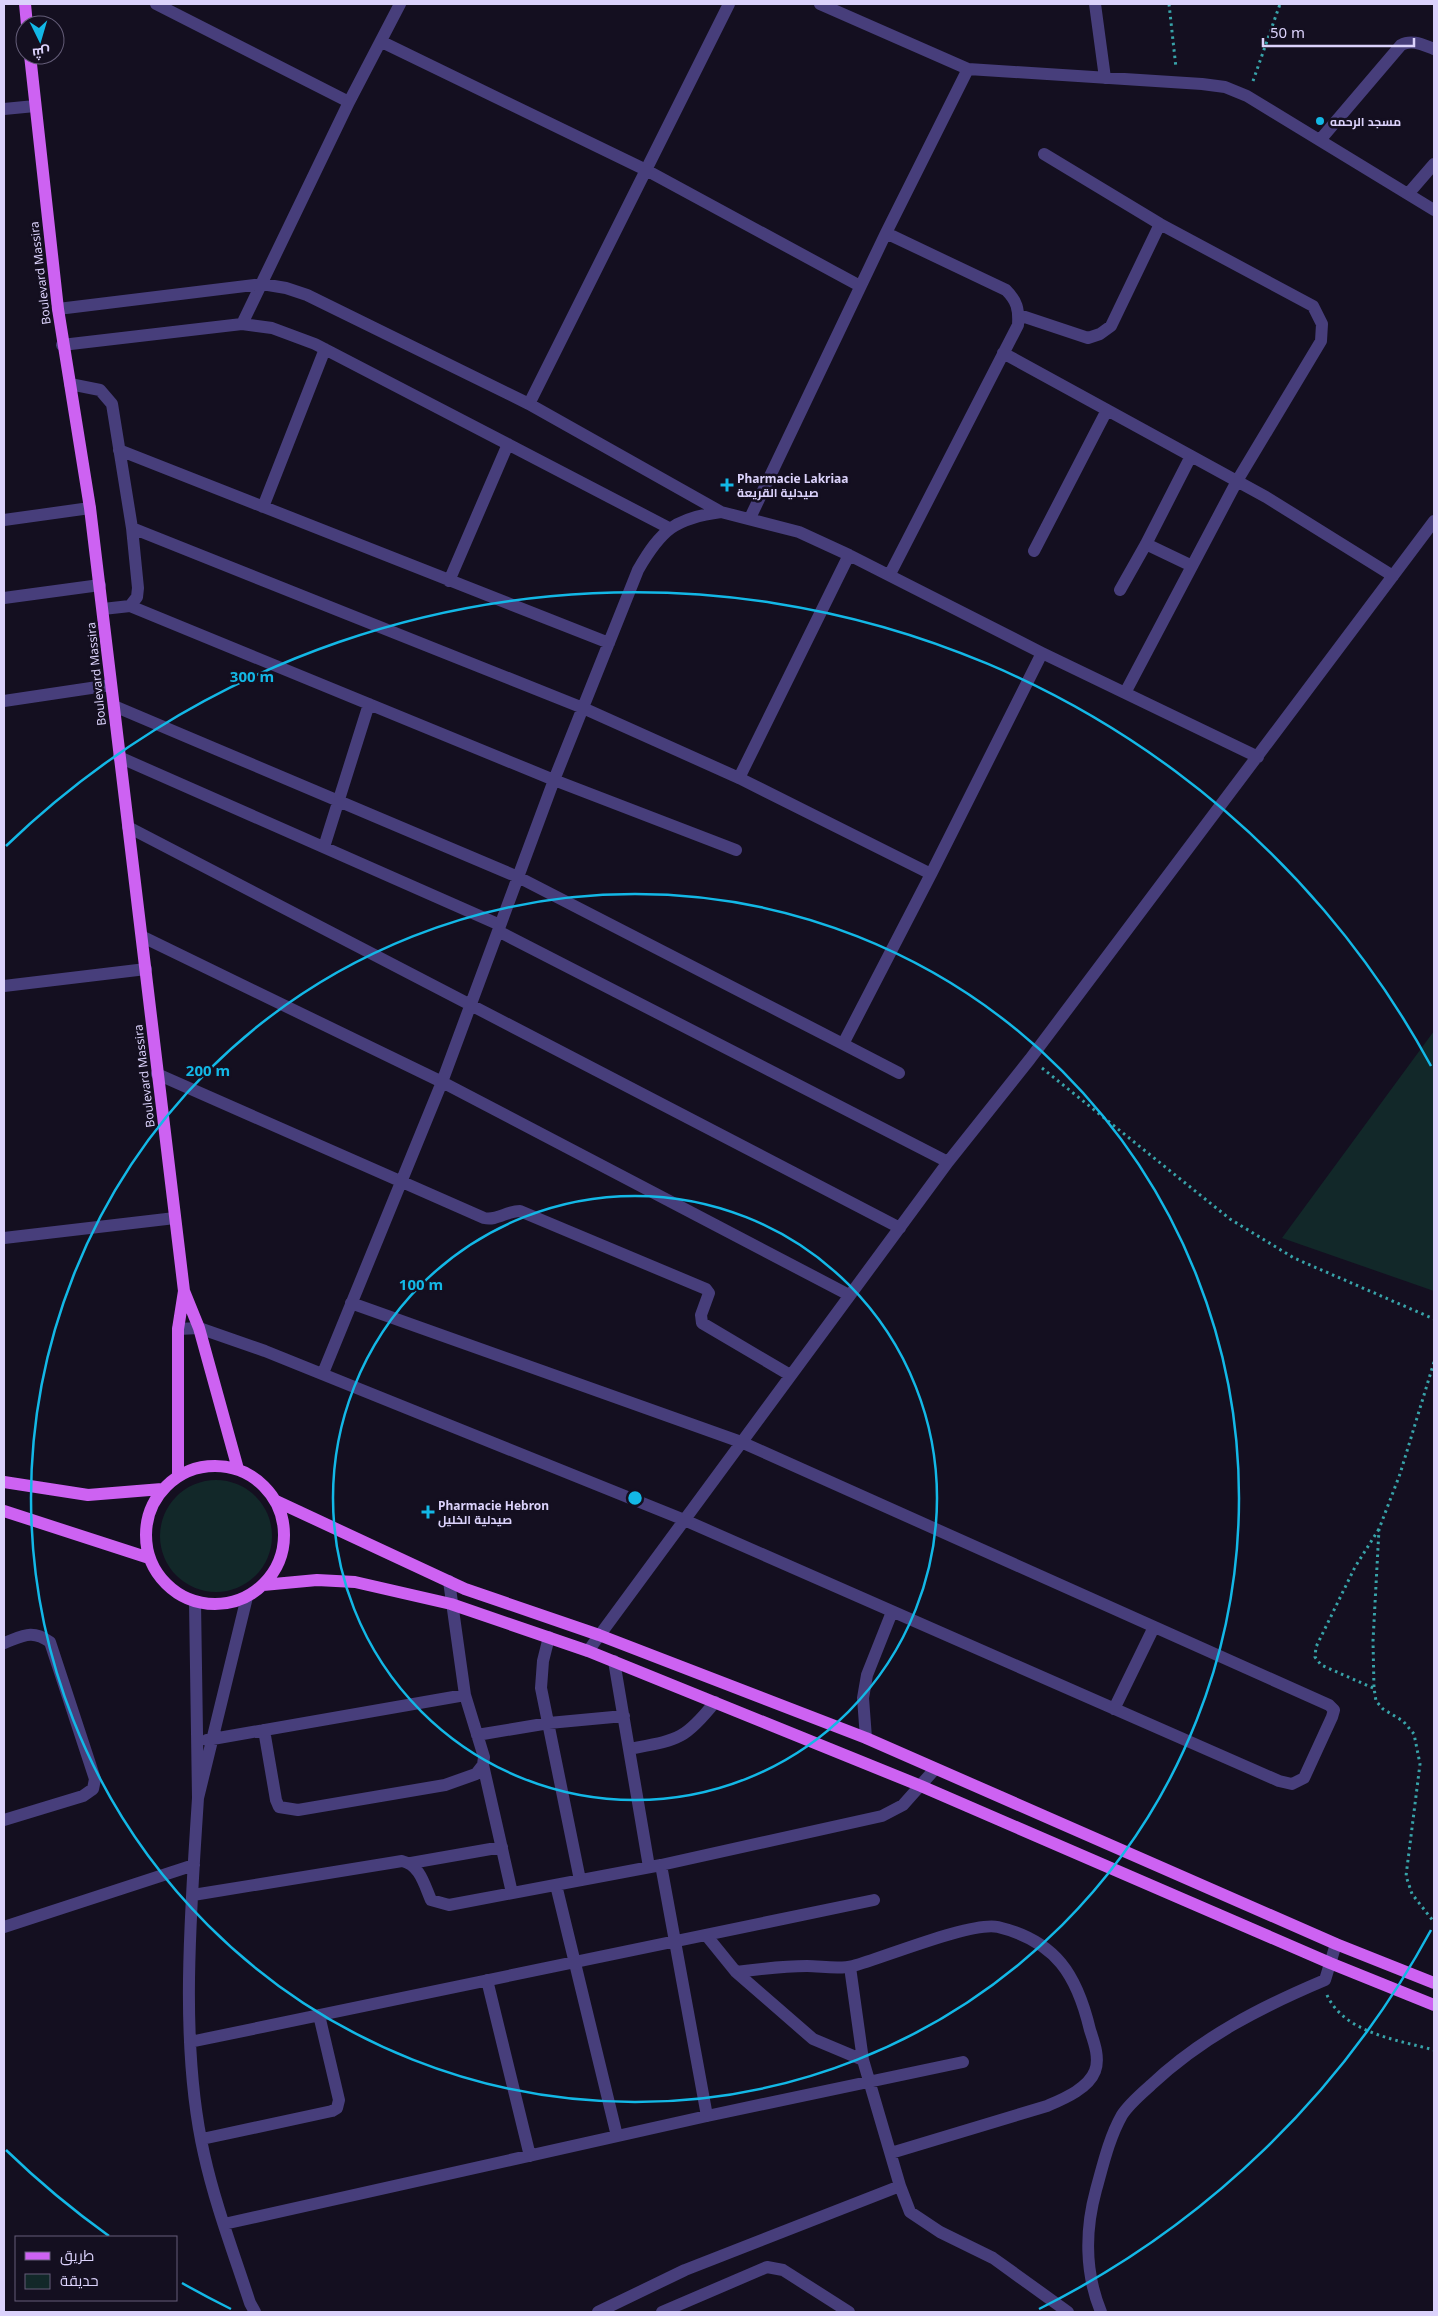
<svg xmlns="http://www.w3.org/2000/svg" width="1438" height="2316" font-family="'Noto Sans',Cairo,sans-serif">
	<rect width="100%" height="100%" fill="#140f20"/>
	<!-- green -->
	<path fill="#122829" d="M 1434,1031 L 1434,1291 L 1282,1238 Z
		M160 1536a56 56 0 1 1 112 0a56 56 0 1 1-112 0Z"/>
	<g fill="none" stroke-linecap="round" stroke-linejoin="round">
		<!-- path -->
		<path stroke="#38a3a9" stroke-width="3" stroke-dasharray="2.5 4" stroke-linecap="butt" d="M 1169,4 L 1176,68
			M 1253,81 L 1280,4
			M 1042,1068 L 1230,1219 L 1294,1258 L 1434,1319
			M 1434,1362 L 1400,1474 L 1379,1529 L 1373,1641 L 1374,1688 L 1376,1701 L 1383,1709 L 1403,1721 L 1414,1734 L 1420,1764 L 1406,1876 L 1412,1894 L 1434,1922
			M 1373,1688 L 1321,1665 L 1315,1657 L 1316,1647 L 1355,1567 L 1379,1529
			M 1327,1995 C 1344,2033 1398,2040 1434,2050"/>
		<!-- minor -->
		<path stroke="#473e7b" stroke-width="12" d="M 156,4 L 349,102
			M 820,4 L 968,69 L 1202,84 L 1225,87 L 1247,96 L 1434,210
			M 1095,4 L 1105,78
			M 382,42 L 646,170 L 860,286
			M 4,109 L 35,106
			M 1320,140 L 1401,45 C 1412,39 1423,45 1434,49
			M 1044,154 L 1160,224 L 1313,306 L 1322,324 L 1321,341 L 1237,481 L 1125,693
			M 1408,194 L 1434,164
			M 886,233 L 1006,290 C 1017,301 1019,309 1018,325 L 890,574
			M 58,309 L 262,284 L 286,288 L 307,295 L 529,404 L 721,512 L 799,532 L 849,555 L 1042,653 L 1258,757
			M 1019,315 L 1088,338 L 1100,334 L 1111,326 L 1160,224
			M 242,324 L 349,102 L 400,4
			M 62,345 L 242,324 L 272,328 L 315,344 L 669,528
			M 1003,353 L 1266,497 L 1393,576
			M 70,384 L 100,390 L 112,404 L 132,528 L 138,588 L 137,597 L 130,606 L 103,609
			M 529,404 L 729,4
			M 119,450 L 609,643
			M 263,507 L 325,349
			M 721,512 C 675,518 661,530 638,570 L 554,780 L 442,1082 L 849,1295
			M 750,518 L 886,233 L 968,69
			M 4,520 L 90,508
			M 1146,544 L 1192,566
			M 1034,551 L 1107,410
			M 449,581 L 508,444
			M 1120,590 L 1146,544 L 1191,456
			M 4,598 L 100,585
			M 130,606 L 554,780 L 736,850
			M 4,701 L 111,685
			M 114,706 L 518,877 L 843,1044 L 931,874 L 739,778 L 583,708 L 132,528
			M 119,757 L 500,925
			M 739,778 L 849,555
			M 128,827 L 900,1228
			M 324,847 L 369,704
			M 931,874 L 1042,653
			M 498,931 L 948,1162
			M 143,937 L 442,1082 L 323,1373
			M 4,986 L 146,969
			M 843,1044 L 899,1073
			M 157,1074 L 484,1218 C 497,1221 506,1211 520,1211 L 706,1289 L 709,1293 L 701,1315 L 702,1323 L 790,1375
			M 4,1238 L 175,1218
			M 178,1329 L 199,1328 L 265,1351 L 682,1519 L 1279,1781 L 1292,1784 L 1304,1778 L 1332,1717 L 1334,1710 L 1329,1705 L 741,1442 L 351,1303
			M 195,1602 L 198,1798 L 247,1597
			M 549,1637 L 543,1661 L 541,1688 L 580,1880
			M 4,1643 C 23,1636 32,1629 50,1642 L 95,1779 L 93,1789 L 83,1796 L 4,1820
			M 588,1651 L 948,1162 L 1030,1059 L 1434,521
			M 614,1661 L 649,1867
			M 1114,1709 L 1154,1627
			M 264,1730 L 276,1800 L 279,1807 L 298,1810 L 445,1785 L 476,1774 L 483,1765 L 484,1757 L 465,1695 L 449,1581
			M 477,1735 L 549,1723 L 624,1716
			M 866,1738 L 863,1698 L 867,1675 L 892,1612
			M 207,1740 L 465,1695
			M 629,1749 C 677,1740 684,1741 715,1702
			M 483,1765 L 512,1893
			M 198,1798 C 191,1910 179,2044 204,2154 C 215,2204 234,2254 250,2303 L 255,2312
			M 411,1863 L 502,1847
			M 661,1865 L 707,2116
			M 556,1885 L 617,2136
			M 193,1895 L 402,1861 C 420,1865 424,1884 431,1900 L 449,1905 L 661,1865 L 882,1816 L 903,1805 L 935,1769
			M 4,1927 L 194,1865
			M 706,1935 L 736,1972 L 813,2039 L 863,2060
			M 850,1967 L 863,2060 L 900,2186 L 910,2212 L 940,2232 L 993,2258 L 1068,2312
			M 736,1972 C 759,1969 783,1966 807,1966 C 821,1966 839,1970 853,1966 C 883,1958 972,1921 998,1927 C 1056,1941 1077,1975 1090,2030 C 1094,2042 1100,2058 1095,2071 C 1088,2089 1063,2099 1047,2106 L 891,2153
			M 487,1980 L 530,2156
			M 190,2042 L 874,1900
			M 202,2139 L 332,2111 L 337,2108 L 339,2100 L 319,2015
			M 224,2224 L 707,2116 L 963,2062
			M 598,2312 L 685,2270 L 900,2186
			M 662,2312 L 767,2267 L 783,2270 L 849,2312
			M 1101,2312 C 1085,2273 1085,2230 1096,2190 C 1103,2165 1109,2138 1122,2115 C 1129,2104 1141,2094 1151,2085 C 1202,2037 1261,2007 1325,1980 L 1336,1944"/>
		<!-- major -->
		<path stroke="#cd62f2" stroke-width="12" d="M 25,4 L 27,25
			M 30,55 L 58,309 L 90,508 L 184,1291
			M146 1535a69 69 0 1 1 138 0a69 69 0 1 1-138 0Z
			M 178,1476 L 178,1329 L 184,1291 L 199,1328 L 238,1469
			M 4,1482 L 88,1495 L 162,1489
			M 276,1501 L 465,1589 L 599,1635 L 866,1738 L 1336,1944 L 1434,1983
			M 4,1511 L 149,1558
			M 263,1585 L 317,1580 L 355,1582 L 451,1604 L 588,1651 L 921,1786 L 1330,1963 L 1434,2005"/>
	</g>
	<!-- distance rings -->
	<g fill="none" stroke="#13b8e6" stroke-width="2.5">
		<circle cx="635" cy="1498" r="302"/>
		<circle cx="635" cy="1498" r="604"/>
		<path d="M1431 1930A906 906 0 0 1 1039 2309M231 2309A906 906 0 0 1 182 2283M109 2236A906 906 0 0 1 6 2150M6 846A906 906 0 0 1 1431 1066"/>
	</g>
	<!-- markers -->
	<g fill="#13b8e6" stroke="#140f20" stroke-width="2">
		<circle cx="1320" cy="121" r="5"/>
		<path d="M724.5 477.5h5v5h5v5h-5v5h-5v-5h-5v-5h5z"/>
		<path d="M425.5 1504.5h5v5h5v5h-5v5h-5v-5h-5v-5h5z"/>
	</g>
	<g text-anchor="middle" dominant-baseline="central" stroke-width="5" stroke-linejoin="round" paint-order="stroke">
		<!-- poi labels -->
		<g font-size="12" font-weight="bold" fill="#dbd2fb" stroke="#140f20" text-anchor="start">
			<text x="1330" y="121">مسجد الرحمه</text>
			<text x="737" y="478">Pharmacie Lakriaa<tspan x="737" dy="14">صيدلية القريعة</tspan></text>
			<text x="438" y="1505">Pharmacie Hebron<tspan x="438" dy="14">صيدلية الخليل</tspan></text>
		</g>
		<!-- street labels -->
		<g font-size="12" fill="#dbd2fb" stroke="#140f20">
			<text transform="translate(40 273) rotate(-97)">Boulevard Massira</text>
			<text transform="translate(96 674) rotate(-96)">Boulevard Massira</text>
			<text transform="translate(144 1076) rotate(-97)">Boulevard Massira</text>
		</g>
	</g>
	<circle cx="635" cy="1498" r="8" fill="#13b8e6" stroke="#140f20" stroke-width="2.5"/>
	<g font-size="15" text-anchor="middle" font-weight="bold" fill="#13b8e6" stroke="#140f20" stroke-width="5" stroke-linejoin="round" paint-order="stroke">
		<text x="252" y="682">300 m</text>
		<text x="208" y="1076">200 m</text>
		<text x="421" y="1290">100 m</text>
	</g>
	<!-- border -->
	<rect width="1438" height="2316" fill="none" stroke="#dbd2fb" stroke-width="10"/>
	<!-- legend -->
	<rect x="15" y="2236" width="162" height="65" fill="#140f20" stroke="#645d78"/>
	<rect x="25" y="2252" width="25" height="8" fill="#cd62f2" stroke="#645d78"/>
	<text x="60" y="2261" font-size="15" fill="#dbd2fb">طريق</text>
	<rect x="25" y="2274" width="25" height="15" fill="#122829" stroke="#645d78"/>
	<text x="60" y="2286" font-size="15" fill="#dbd2fb">حديقة</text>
	<!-- north arrow -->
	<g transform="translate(40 40) rotate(175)"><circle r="24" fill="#140f20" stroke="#645d78"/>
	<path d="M0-4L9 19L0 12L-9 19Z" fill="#13b8e6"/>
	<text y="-8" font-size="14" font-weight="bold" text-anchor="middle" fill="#dbd2fb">ش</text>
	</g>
	<!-- scale -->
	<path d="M1263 38v8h151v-8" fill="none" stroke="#dbd2fb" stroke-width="2.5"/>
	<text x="1270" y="38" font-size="15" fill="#dbd2fb" stroke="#140f20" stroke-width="4" paint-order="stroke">50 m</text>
</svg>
